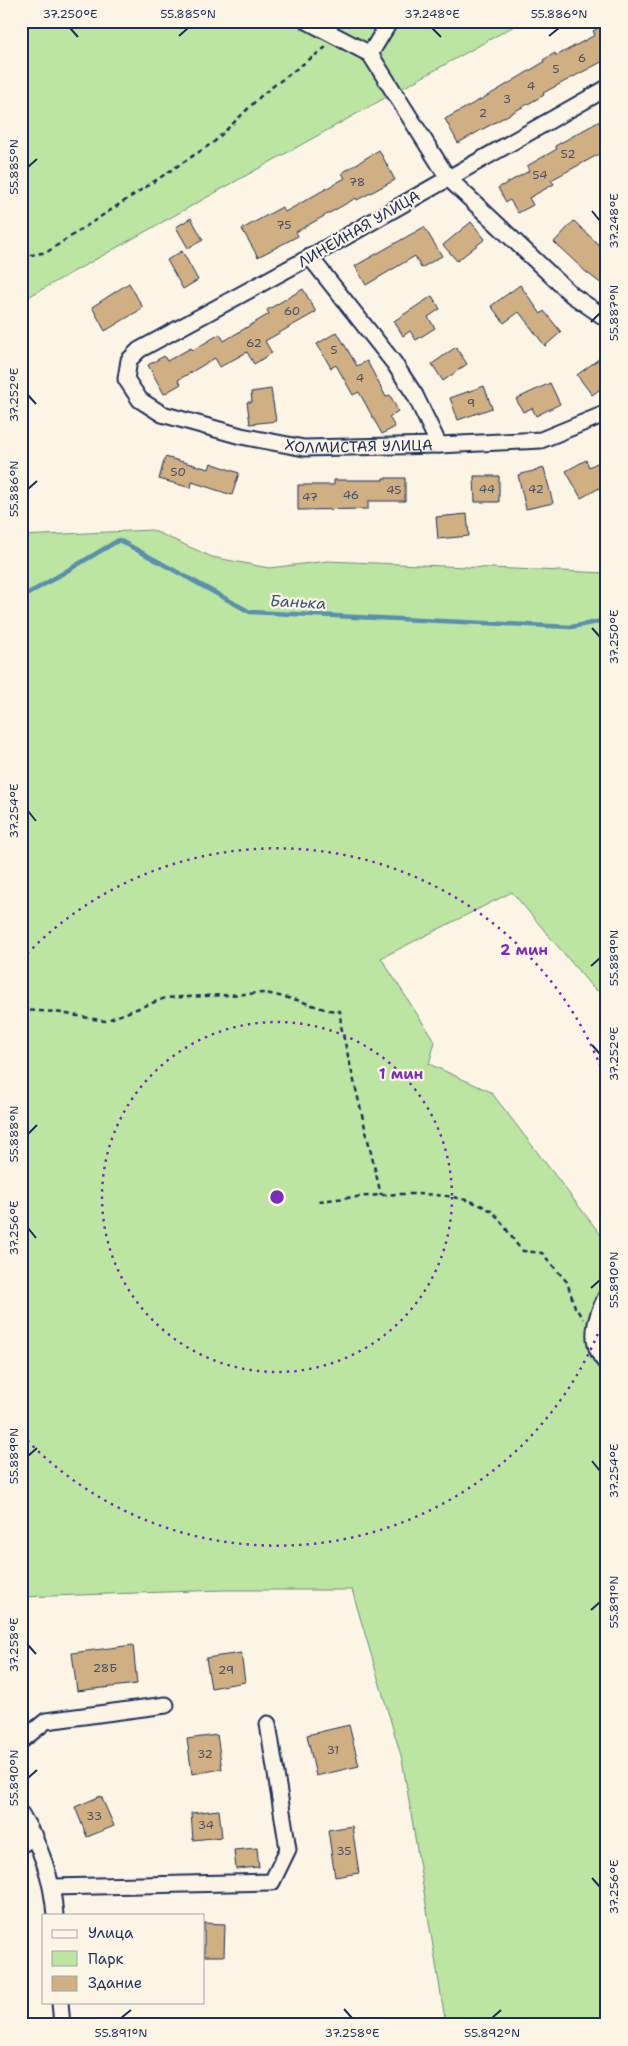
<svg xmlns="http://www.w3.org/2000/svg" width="628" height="2046" font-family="'Shantell Sans',sans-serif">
	<rect width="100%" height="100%" fill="#fcf5e5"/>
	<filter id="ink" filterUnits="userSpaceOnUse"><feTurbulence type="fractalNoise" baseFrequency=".02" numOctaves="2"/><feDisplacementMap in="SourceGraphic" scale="10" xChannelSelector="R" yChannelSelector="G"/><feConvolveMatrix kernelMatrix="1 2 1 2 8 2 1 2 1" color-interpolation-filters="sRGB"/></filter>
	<g filter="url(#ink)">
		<!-- green -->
		<path fill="#bce5a2" stroke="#6c8a80" d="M 21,21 L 523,21 L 21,301 Z
			M 152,530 L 212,557 L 269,568 L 327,561 L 607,573 L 607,997 L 592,987 L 512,892 L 381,958 L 435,1042 L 429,1064 L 491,1092 L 607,1243 L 607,2025 L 446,2025 L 402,1759 L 352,1590 L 224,1590 L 21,1597 L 21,536 Z"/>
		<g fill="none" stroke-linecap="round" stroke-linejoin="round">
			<!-- stream -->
			<path stroke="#5a8fae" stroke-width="4.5" d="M 21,598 L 119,540 L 250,612 L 571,627 L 607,620"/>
		</g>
		<!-- building -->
		<path fill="#d0af83" stroke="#1b2f5e" d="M 607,23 L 607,59 L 543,93 L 544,95 L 458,143 L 445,119 L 496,91 L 544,62 L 543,60 L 555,53 L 556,56 L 595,35 L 593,31 Z
			M 600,121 L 607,133 L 607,150 L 551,180 L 554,184 L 529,198 L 533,205 L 518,213 L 510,200 L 506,202 L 498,188 L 529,171 L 527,166 L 557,149 L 555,146 Z
			M 379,150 L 395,180 L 357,200 L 356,198 L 296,232 L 298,236 L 258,257 L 242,229 L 282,207 L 285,212 L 345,178 L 342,173 Z
			M 191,218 L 203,240 L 188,248 L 176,227 Z
			M 574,221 L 607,253 L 607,288 L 586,272 L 554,242 Z
			M 471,222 L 485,239 L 457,261 L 443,245 Z
			M 424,227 L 442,256 L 421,268 L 415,256 L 366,285 L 355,266 Z
			M 182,251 L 198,280 L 183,289 L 167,260 Z
			M 129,283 L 143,308 L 105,331 L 92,307 Z
			M 520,285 L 541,314 L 544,311 L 561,332 L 545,346 L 519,312 L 504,323 L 491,306 Z
			M 303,289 L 316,312 L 265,341 L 272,353 L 254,364 L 247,352 L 220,367 L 215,358 L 178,380 L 181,384 L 164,394 L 148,365 L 164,356 L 167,361 L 191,348 L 193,350 L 220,334 L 224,341 L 269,314 L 267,310 Z
			M 432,296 L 440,309 L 428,317 L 435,328 L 416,340 L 410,331 L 403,336 L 394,321 Z
			M 337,332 L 357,366 L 367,361 L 386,397 L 390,395 L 398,411 L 389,417 L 395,427 L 382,434 L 359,392 L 353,395 L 336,365 L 331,368 L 317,344 Z
			M 456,347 L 467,364 L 443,381 L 432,364 Z
			M 607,353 L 607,384 L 592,395 L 577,375 Z
			M 550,383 L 560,404 L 536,416 L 532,408 L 523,412 L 516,399 Z
			M 484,386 L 492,408 L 458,420 L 450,398 Z
			M 271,389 L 276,421 L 250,424 L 247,402 L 252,402 L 251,392 Z
			M 165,457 L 209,469 L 211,463 L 239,473 L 232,495 L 192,482 L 191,488 L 159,479 Z
			M 607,458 L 607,484 L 581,498 L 566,471 L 586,460 L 589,467 Z
			M 544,468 L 553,503 L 526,509 L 518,475 Z
			M 474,476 L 499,476 L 499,502 L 475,502 Z
			M 383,478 L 405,478 L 405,501 L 368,501 L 368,509 L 298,510 L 298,485 L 334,485 L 334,480 L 383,480 Z
			M 467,514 L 469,536 L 438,539 L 436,517 Z
			M 133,1645 L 137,1684 L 77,1691 L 72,1653 Z
			M 241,1653 L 245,1682 L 211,1688 L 206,1658 Z
			M 349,1725 L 359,1766 L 316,1776 L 307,1735 Z
			M 217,1735 L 222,1769 L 192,1774 L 187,1739 Z
			M 101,1796 L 114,1826 L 87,1837 L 75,1807 Z
			M 219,1810 L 222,1837 L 193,1840 L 191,1813 Z
			M 352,1826 L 359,1873 L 335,1877 L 328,1830 Z
			M 257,1848 L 259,1867 L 236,1869 L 234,1850 Z
			M 204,1923 L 225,1924 L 224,1956 L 204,1956 Z"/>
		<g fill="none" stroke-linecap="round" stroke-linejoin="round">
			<defs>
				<g id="minor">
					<path d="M 307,21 L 370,54 L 448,178 L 572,295 L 607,319"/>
					<path d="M 370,54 L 390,21"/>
					<path id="s1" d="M 607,88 L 310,257 L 139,350 L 129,360 L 126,379 L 140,400 L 162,414 L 241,436 L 304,448 L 439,445 L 541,440 L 607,413"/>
					<path d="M 310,257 L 394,363 L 415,395 L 439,445"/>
					<path d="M 607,1295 C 595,1318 587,1343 607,1364"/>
					<path d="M 21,1741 L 46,1721 L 166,1705"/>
					<path d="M 21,1814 C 41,1847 52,1877 55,1915"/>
					<path d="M 21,1845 L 35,1836"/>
					<path d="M 53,1887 L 272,1882 L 288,1849 L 268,1724"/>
					<path d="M 60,2002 L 62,2025"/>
				</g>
			</defs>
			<!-- minor casing -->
			<use href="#minor" stroke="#1b2f5e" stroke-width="19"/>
			<!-- path -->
			<path stroke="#1b2f5e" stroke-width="2.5" stroke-dasharray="5 4" stroke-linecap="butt" d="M 21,257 L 47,252 L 214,142 L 264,93 L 326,47
				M 21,1010 L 56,1012 L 105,1021 L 165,998 L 266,993 L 297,1000 L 327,1010 L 340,1011 L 341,1026 L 381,1195
				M 319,1201 C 366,1196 445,1185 486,1208 C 502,1216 510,1239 523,1251 L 542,1253 L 567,1282 L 575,1307 L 583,1319"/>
			<!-- minor -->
			<use href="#minor" stroke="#fcf5e5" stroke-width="15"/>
		</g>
	</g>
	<!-- ticks -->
	<path fill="none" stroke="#1b2f5e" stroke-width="2" d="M 70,28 L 78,37M 432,28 L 441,37M 179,36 L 188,28M 549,36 L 559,28M 28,167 L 37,159M 592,211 L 600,221M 591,322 L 600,313M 28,395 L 36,404M 28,489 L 37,481M 592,628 L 600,637M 28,811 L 36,821M 591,966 L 600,958M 592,1045 L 600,1054M 28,1134 L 37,1125M 28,1228 L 36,1238M 591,1288 L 600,1280M 28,1456 L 37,1448M 592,1461 L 600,1471M 591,1610 L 600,1602M 28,1645 L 36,1654M 28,1778 L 37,1770M 592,1878 L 600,1887M 344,2009 L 352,2018M 121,2018 L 131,2010M 492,2018 L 501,2010"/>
	<!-- distance rings -->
	<g fill="none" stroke="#7b2cbf" stroke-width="2.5" stroke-dasharray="2.5 5">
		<circle cx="277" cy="1197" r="175"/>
		<path d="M606 1313A349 349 0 0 1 22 1435M22 959A349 349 0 0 1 606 1081"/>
	</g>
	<g text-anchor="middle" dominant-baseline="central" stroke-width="4.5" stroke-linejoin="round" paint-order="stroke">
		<!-- number labels -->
		<g font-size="12" fill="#484f67">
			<text x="582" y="58">6</text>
			<text x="556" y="69">5</text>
			<text x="531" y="86">4</text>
			<text x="507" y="99">3</text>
			<text x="483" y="113">2</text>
			<text x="568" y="154">52</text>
			<text x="540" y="175">54</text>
			<text x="357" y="182">78</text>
			<text x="284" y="225">75</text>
			<text x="292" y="311">60</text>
			<text x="254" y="343">62</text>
			<text x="334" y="350">5</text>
			<text x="360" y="378">4</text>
			<text x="471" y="403">9</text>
			<text x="178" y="472">50</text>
			<text x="487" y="489">44</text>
			<text x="536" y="489">42</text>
			<text x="394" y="490">45</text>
			<text x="351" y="495">46</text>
			<text x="310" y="497">47</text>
			<text x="105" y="1668">28Б</text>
			<text x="226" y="1670">29</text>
			<text x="333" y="1750">31</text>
			<text x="205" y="1754">32</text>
			<text x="94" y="1816">33</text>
			<text x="206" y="1825">34</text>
			<text x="344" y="1851">35</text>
		</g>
		<!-- street labels -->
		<g font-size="15" fill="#1b2f5e" stroke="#fcf5e5">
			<text transform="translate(359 229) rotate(-30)">ЛИНЕЙНАЯ УЛИЦА</text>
			<text stroke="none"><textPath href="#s1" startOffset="822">ХОЛМИСТАЯ УЛИЦА</textPath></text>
		</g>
		<!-- water labels -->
		<g font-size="16" font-style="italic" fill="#355780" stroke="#fcf5e5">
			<text transform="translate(298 602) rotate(3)">Банька</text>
		</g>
	</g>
	<circle cx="277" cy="1197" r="8" fill="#7b2cbf" stroke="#fcf5e5" stroke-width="2.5"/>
	<g font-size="15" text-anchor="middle" font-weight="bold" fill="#7b2cbf" stroke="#fcf5e5" stroke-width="4.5" stroke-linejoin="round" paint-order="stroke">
		<text x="524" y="955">2 мин</text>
		<text x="401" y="1079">1 мин</text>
	</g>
	<!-- margin -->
	<rect width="628" height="2046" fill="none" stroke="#fcf5e5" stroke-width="55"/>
	<!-- legend -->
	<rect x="42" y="1914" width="162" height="90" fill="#fcf5e5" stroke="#a2a6af"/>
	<rect x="52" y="1930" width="25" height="8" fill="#fcf5e5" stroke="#a2a6af"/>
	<text x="88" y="1938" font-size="15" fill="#1b2f5e">Улица</text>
	<rect x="52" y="1951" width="25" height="15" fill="#bce5a2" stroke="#a2a6af"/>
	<text x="88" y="1964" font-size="15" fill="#1b2f5e">Парк</text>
	<rect x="52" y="1976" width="25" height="15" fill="#d0af83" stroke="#a2a6af"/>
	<text x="88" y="1988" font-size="15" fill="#1b2f5e">Здание</text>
	<rect x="28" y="28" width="572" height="1990" fill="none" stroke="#1b2f5e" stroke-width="2"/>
	<g font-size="12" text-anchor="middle" fill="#1b2f5e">
		<text x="70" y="18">37.250°E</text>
		<text x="188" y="18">55.885°N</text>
		<text x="432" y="18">37.248°E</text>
		<text x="559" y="18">55.886°N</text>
		<text transform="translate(14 167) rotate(-90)" y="4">55.885°N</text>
		<text transform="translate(614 221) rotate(-90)" y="4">37.248°E</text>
		<text transform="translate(614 313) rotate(-90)" y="4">55.887°N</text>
		<text transform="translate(14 395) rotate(-90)" y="4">37.252°E</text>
		<text transform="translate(14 489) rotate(-90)" y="4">55.886°N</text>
		<text transform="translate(614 637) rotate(-90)" y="4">37.250°E</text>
		<text transform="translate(14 811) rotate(-90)" y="4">37.254°E</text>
		<text transform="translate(614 958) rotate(-90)" y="4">55.889°N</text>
		<text transform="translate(614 1054) rotate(-90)" y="4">37.252°E</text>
		<text transform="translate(14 1134) rotate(-90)" y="4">55.888°N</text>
		<text transform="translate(14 1228) rotate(-90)" y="4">37.256°E</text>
		<text transform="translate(614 1280) rotate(-90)" y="4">55.890°N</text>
		<text transform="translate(14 1456) rotate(-90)" y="4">55.889°N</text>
		<text transform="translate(614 1471) rotate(-90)" y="4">37.254°E</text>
		<text transform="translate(614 1602) rotate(-90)" y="4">55.891°N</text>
		<text transform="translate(14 1645) rotate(-90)" y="4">37.258°E</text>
		<text transform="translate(14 1778) rotate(-90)" y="4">55.890°N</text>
		<text transform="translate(614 1887) rotate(-90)" y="4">37.256°E</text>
		<text x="121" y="2037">55.891°N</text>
		<text x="352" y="2037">37.258°E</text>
		<text x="492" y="2037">55.892°N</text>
	</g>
</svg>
